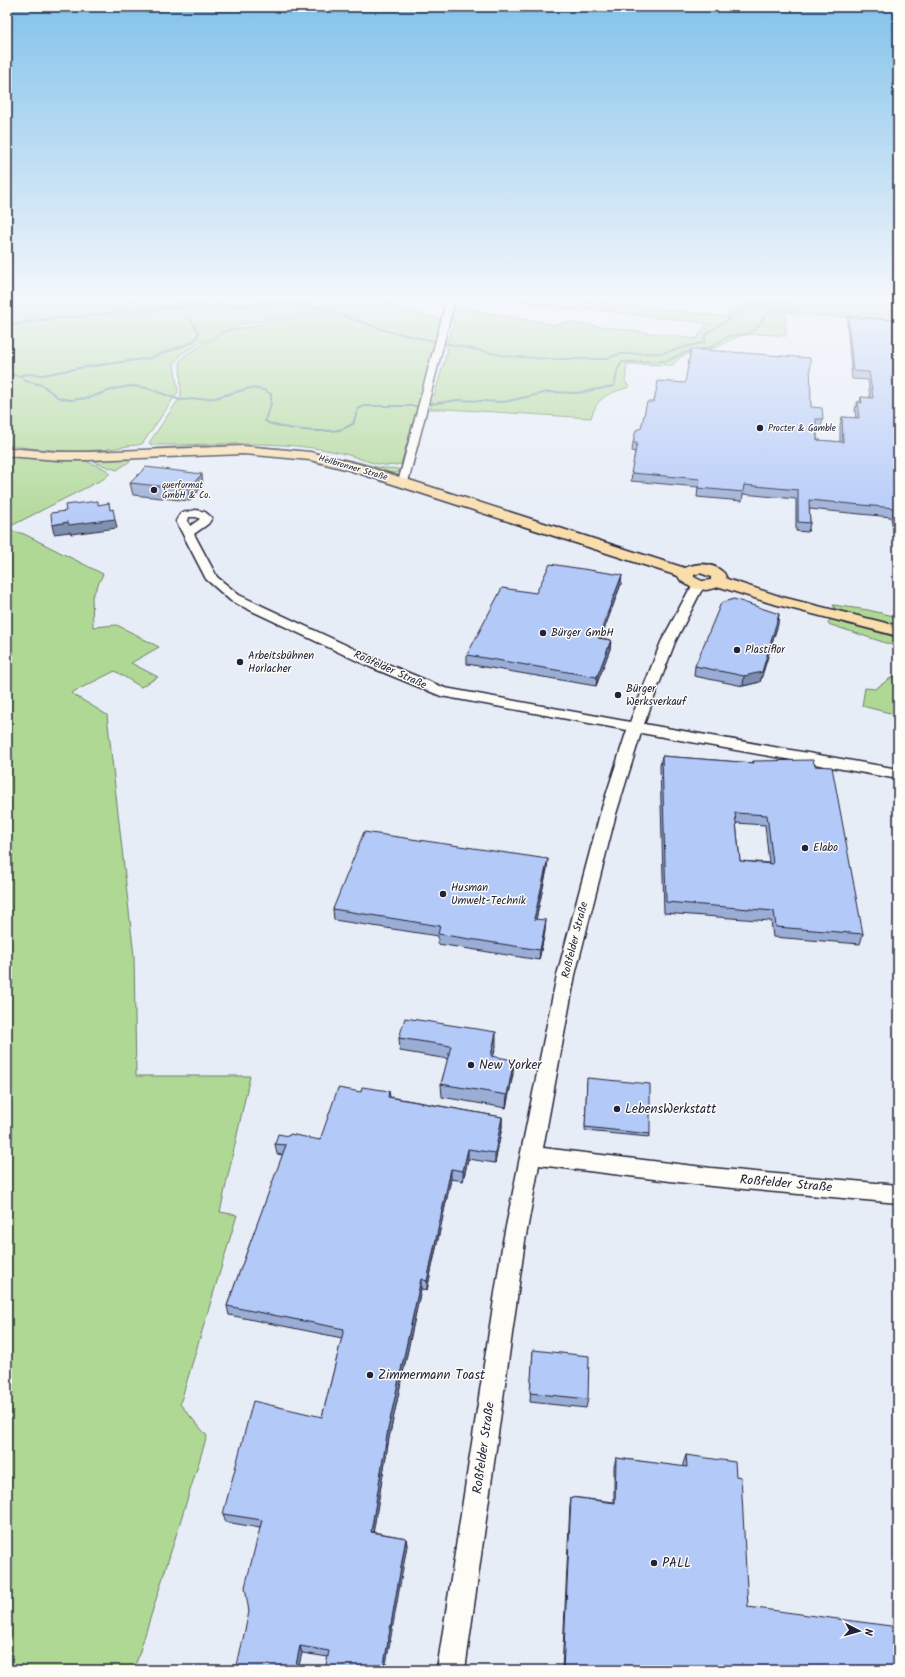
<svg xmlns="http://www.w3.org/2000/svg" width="905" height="1677" font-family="Kalam,sans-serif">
	<rect width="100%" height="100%" fill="#e7edf7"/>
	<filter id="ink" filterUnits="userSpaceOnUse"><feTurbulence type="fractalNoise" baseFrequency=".025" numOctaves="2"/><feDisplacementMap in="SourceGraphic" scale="8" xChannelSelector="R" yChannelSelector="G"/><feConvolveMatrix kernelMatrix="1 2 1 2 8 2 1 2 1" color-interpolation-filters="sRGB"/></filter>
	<g filter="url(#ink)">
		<!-- green -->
		<path fill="#b0d895" stroke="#697d68" d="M 7,299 L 341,299 L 324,306 L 287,317 L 242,324 L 223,332 L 188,350 L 180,355 L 174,364 L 178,392 L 143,443 C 138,446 133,445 128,446 C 88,454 47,451 7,445 Z
			M 347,299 L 388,299 L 396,307 L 442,320 L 401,464 C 381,469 364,459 345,454 C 284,439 221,445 158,445 L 151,445 L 149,443 L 181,396 L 180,361 L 185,355 L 228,331 L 310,314 Z
			M 501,299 L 595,299 L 588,306 L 580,311 Z
			M 685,299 L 898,299 L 898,321 L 786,313 L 786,336 C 772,335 759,333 745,335 C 731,337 727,344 714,348 C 700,353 682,350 673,365 L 627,364 L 625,381 L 629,387 C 609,394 598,395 591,418 L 447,409 L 430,409 L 448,349 L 446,346 L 454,324 L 450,319 L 453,306 L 555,325 L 565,322 L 696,339 L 705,327 L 711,324 L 588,309 L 597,301 L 727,317 L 730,304 Z
			M 205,445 C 267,444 317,451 377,467 C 385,469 394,467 401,470 L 397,473 L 386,473 L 308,453 L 152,450 L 156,448 Z
			M 7,454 L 81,458 C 90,465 102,465 110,473 L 105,478 L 7,528 Z
			M 132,458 L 133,459 L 117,470 L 96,463 L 93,459 Z
			M 9,530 L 24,534 L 103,574 L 92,597 L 93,627 L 117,625 L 159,647 L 131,663 L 158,677 L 141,687 L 115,671 L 71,693 L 107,715 L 134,956 L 136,1076 L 250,1076 L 220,1212 L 237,1215 L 180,1404 L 207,1436 L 134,1670 L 7,1670 L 7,531 Z
			M 833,605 L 868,610 L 898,617 L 898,627 L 835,609 Z
			M 830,619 L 898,638 L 898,647 L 828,624 Z
			M 898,673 L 898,715 L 862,706 L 865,688 L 875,689 Z"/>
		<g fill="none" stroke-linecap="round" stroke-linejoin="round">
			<!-- stream -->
			<path stroke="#618ea5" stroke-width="2" d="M 182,299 L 184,307
				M 746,307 L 796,300
				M 324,309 L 387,331 L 506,356 L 550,359 L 604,359 L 620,354 L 662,353 L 705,342 L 705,335 L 746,307 L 746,299
				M 7,327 L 32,321 L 167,308 L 244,306 L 280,303 L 292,303 L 318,308
				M 7,374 L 19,376 L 26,381 L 42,385 L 59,398 L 70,400 L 88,398 L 114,389 L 132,386 L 147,388 L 180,400 L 215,398 L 250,388 L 264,390 L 271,394 C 272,410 268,408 265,421 C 278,429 323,433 339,430 C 344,429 348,426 353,424 L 358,409 L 364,406 L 417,406 L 458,400 L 504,402 L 548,392 L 577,393 L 614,386 L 618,369 L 622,362 L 667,361 L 683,353 L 711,347 L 729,336 L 747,334 L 758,327 L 768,312 L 796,311
				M 18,376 L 26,374 L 43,375 L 79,368 L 150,358 L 193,342 L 199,333 L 189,317"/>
			<defs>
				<path id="minor" d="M 447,299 L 455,299 L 408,482 L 403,485 L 398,482 Z
					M 196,510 L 205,512 L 212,518 L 208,524 L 194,534 L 217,577 L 239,595 L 380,661 L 445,688 L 630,722 L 661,642 L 688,592 L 695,583 L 703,583 L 705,586 L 700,593 L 675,642 L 644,724 L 898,769 L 898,779 L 641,733 L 616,814 L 575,975 L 543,1148 L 711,1168 L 898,1185 L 898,1203 L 711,1186 L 539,1165 L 525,1241 L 465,1670 L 437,1670 L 503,1241 L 557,975 L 600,814 L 627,730 L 441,696 L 370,667 L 231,601 L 206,579 L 176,521 L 181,513 ZM 189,517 L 196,517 L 200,519 L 190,526 L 188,521 Z"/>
				<path id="major" d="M 243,446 L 310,452 L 359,464 L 685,568 C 699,562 713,563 724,573 L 727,579 L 782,597 L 898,626 L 898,636 L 770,603 L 720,587 L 706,590 L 692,588 L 681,581 L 678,576 L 349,470 L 310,460 L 243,454 L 89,460 L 58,460 L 7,456 L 7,448 L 58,452 L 89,452 ZM 700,573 L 711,577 L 711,580 L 702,581 L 694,577 L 694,575 Z"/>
			</defs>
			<!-- minor casing -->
			<use href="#minor" stroke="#22223b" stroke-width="3"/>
			<!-- major casing -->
			<use href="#major" stroke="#22223b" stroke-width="3"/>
			<!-- minor -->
			<use href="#minor" fill="#fdfcf7" fill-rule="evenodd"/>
			<!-- major -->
			<use href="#major" fill="#f9ddab" fill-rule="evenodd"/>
		</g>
		<!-- wall -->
		<path fill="#9aadd5" stroke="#22223b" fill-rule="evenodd" d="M 848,317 L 898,320 L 898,528 L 893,528 L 891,517 L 809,509 L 810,523 L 808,532 L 796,531 L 796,499 L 743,494 L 742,501 L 697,497 L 698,487 L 631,481 L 635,452 L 632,451 L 633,443 L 654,402 L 811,407 L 823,419 L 821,427 L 817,427 L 817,440 L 840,442 L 840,425 L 842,417 L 856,418 L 855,410 L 857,402 L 860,402 L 861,397 L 870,398 L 868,380 L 852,379 L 847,324 Z
			M 130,483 L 203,485 L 190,501 L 133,495 Z
			M 621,584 L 601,638 L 611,640 L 610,649 L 596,686 L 467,664 L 467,655 L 536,593 Z
			M 778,624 L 760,682 L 743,686 L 694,676 L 695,666 Z
			M 662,756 L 753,763 L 753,761 L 863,934 L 860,944 L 773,937 L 771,921 L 664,913 L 660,766 ZM 736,823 L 765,825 L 769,863 L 740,861 Z
			M 547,869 L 536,919 L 545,931 L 539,960 L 438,944 L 438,936 L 334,920 L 333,909 Z
			M 399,1038 L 496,1046 L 493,1057 L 513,1074 L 506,1108 L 442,1097 L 441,1084 L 448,1059 L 400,1051 Z
			M 587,1081 L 650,1134 L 649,1137 L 585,1131 Z
			M 389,1091 L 390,1097 L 502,1117 L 502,1127 L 495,1163 L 468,1159 L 463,1181 L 451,1179 L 427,1290 L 421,1289 L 389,1438 L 373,1532 L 406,1538 L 407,1546 L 328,1657 L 302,1653 L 249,1612 L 260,1528 L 226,1522 L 223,1514 L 322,1417 L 342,1338 L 229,1315 L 227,1306 L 283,1155 L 277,1154 L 275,1144 L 320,1140 Z
			M 533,1350 L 588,1399 L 586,1408 L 530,1402 Z
			M 686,1455 L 736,1476 L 748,1607 L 898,1670 L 562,1670 L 570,1505 L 571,1497 L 614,1502 L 614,1467 L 616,1458 L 683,1467 L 683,1464 Z"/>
		<!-- shaded-wall -->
		<path fill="#7d8dae" stroke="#22223b" d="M 202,474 L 203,485 L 190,501 L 188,489 Z
			M 115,519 L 117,528 L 71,534 L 70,532 L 54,534 L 52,525 L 68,522 Z
			M 622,575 L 621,584 L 597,647 L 598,638 Z
			M 779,614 L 778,624 L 760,682 L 743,686 L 744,676 Z
			M 611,640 L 610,649 L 596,686 L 597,677 Z
			M 548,859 L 547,869 L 534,929 L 534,919 Z
			M 546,920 L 545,931 L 539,960 L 540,950 Z
			M 496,1032 L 496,1046 L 490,1070 L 491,1056 Z
			M 514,1060 L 513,1074 L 506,1108 L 507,1095 Z
			M 502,1117 L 502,1127 L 495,1163 L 495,1153 Z
			M 468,1149 L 468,1159 L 463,1181 L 463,1171 Z
			M 451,1169 L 451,1179 L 427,1290 L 427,1281 Z
			M 421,1279 L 421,1289 L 389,1438 L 372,1540 L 371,1532 L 388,1429 Z
			M 406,1538 L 407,1546 L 385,1670 L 383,1670 Z
			M 300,1646 L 302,1653 L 298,1670 L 295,1670 Z"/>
		<!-- building -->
		<path fill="#b3c9f8" stroke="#22223b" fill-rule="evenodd" d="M 848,317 L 898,320 L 898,519 L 895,519 L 894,508 L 809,500 L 810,523 L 798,522 L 798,490 L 744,485 L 743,492 L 698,488 L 700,479 L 631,473 L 637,443 L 633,443 L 636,430 L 641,428 L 647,402 L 654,402 L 658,381 L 685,383 L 691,349 L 810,358 L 811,407 L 822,408 L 823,419 L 816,419 L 817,440 L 843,442 L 842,417 L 859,418 L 857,402 L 862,403 L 861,397 L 873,398 L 869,372 L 853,371 Z
			M 146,467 L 202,474 L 188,489 L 130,483 Z
			M 98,501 L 98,505 L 109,503 L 110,510 L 113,509 L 115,519 L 69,525 L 68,522 L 52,525 L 51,513 L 66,511 L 65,505 Z
			M 550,564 L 622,575 L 598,638 L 611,640 L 597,677 L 467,655 L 502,588 L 536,593 Z
			M 734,599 L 779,614 L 762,672 L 744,676 L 695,666 L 721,603 Z
			M 662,756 L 754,763 L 753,761 L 813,760 L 815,766 L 832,767 L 863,934 L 776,927 L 774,911 L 666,902 ZM 735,813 L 767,815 L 773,864 L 740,861 Z
			M 364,832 L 548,859 L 534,919 L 546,920 L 540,950 L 438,934 L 440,926 L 333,909 Z
			M 405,1018 L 496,1032 L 491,1056 L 514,1060 L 507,1095 L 441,1084 L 451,1046 L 399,1038 Z
			M 587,1078 L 650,1084 L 650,1134 L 585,1127 Z
			M 362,1087 L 389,1091 L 388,1097 L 502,1117 L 495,1153 L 468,1149 L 463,1171 L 451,1169 L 427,1281 L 421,1279 L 388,1429 L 371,1532 L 406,1538 L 383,1670 L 325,1670 L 329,1651 L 300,1646 L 295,1670 L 236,1670 L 249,1612 L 245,1587 L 262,1520 L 223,1514 L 253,1401 L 322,1417 L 344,1329 L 227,1306 L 286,1145 L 275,1144 L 278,1134 L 289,1136 L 290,1134 L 320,1140 L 338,1088 L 361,1092 Z
			M 533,1350 L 589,1356 L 588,1399 L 530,1393 Z
			M 686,1455 L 735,1462 L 736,1476 L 741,1477 L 748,1607 L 898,1627 L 898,1670 L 563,1670 L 571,1497 L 615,1503 L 616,1458 L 687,1467 Z"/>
	</g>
	<!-- sky -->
	<linearGradient id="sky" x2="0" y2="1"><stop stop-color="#83c2ea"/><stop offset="0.56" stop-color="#f4f7fb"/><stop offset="1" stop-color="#f4f7fb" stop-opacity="0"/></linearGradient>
	<rect width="905" height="533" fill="url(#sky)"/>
	<!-- markers -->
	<g fill="#22223b" stroke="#fdfcf7" stroke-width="1.5">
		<circle cx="760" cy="428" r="4"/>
		<circle cx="154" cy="490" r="4"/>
		<circle cx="543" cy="633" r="4"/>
		<circle cx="737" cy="650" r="4"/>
		<circle cx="240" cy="662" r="4"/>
		<circle cx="618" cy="695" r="4"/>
		<circle cx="805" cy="848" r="4"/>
		<circle cx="443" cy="894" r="4"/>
		<circle cx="471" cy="1065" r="4"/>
		<circle cx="617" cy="1109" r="4"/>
		<circle cx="370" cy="1375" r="4"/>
		<circle cx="654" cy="1563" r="4"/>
	</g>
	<g text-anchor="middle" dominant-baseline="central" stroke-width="3" stroke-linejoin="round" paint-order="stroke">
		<!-- far-poi labels -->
		<g font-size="9" fill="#22223b" stroke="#fdfcf7" text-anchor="start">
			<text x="768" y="428">Procter &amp; Gamble</text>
			<text x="162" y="485">querformat<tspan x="162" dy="10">GmbH &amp; Co.</tspan></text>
		</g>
		<!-- far-street labels -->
		<g font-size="9" fill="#22223b" stroke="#fdfcf7">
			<text transform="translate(353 468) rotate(16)">Heilbronner Straße</text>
		</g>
		<!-- poi labels -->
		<g font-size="11" fill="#22223b" stroke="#fdfcf7" text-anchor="start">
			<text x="551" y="633">Bürger GmbH</text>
			<text x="745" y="650">Plastiflor</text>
			<text x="248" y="656">Arbeitsbühnen<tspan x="248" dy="13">Horlacher</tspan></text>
			<text x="626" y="689">Bürger<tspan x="626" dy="13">Werksverkauf</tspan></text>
			<text x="813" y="848">Elabo</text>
			<text x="451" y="888">Husman<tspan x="451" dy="13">Umwelt-Technik</tspan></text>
		</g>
		<!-- street labels -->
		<g font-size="11" fill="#22223b" stroke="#fdfcf7">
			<text transform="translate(390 670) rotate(24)">Roßfelder Straße</text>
			<text transform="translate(575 940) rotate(-76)">Roßfelder Straße</text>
		</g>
		<!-- near-poi labels -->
		<g font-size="13" fill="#22223b" stroke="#fdfcf7" text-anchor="start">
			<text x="479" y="1065">New Yorker</text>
			<text x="625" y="1109">LebensWerkstatt</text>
			<text x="378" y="1375">Zimmermann Toast</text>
			<text x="662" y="1563">PALL</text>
		</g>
		<!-- near-street labels -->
		<g font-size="13" fill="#22223b" stroke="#fdfcf7">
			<text transform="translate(786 1184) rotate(5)">Roßfelder Straße</text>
			<text transform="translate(484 1448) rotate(-82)">Roßfelder Straße</text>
		</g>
	</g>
	<!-- margin -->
	<rect width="905" height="1677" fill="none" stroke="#fdfcf7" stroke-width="24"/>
	<rect x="12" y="12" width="881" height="1653" fill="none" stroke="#22223b" stroke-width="1.5" filter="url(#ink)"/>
	<!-- north arrow -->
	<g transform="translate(859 1631) rotate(96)" stroke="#fdfcf7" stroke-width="3" paint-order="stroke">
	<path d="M0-3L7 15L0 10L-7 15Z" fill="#22223b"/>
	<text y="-6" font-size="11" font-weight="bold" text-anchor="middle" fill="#22223b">N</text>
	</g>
</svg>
